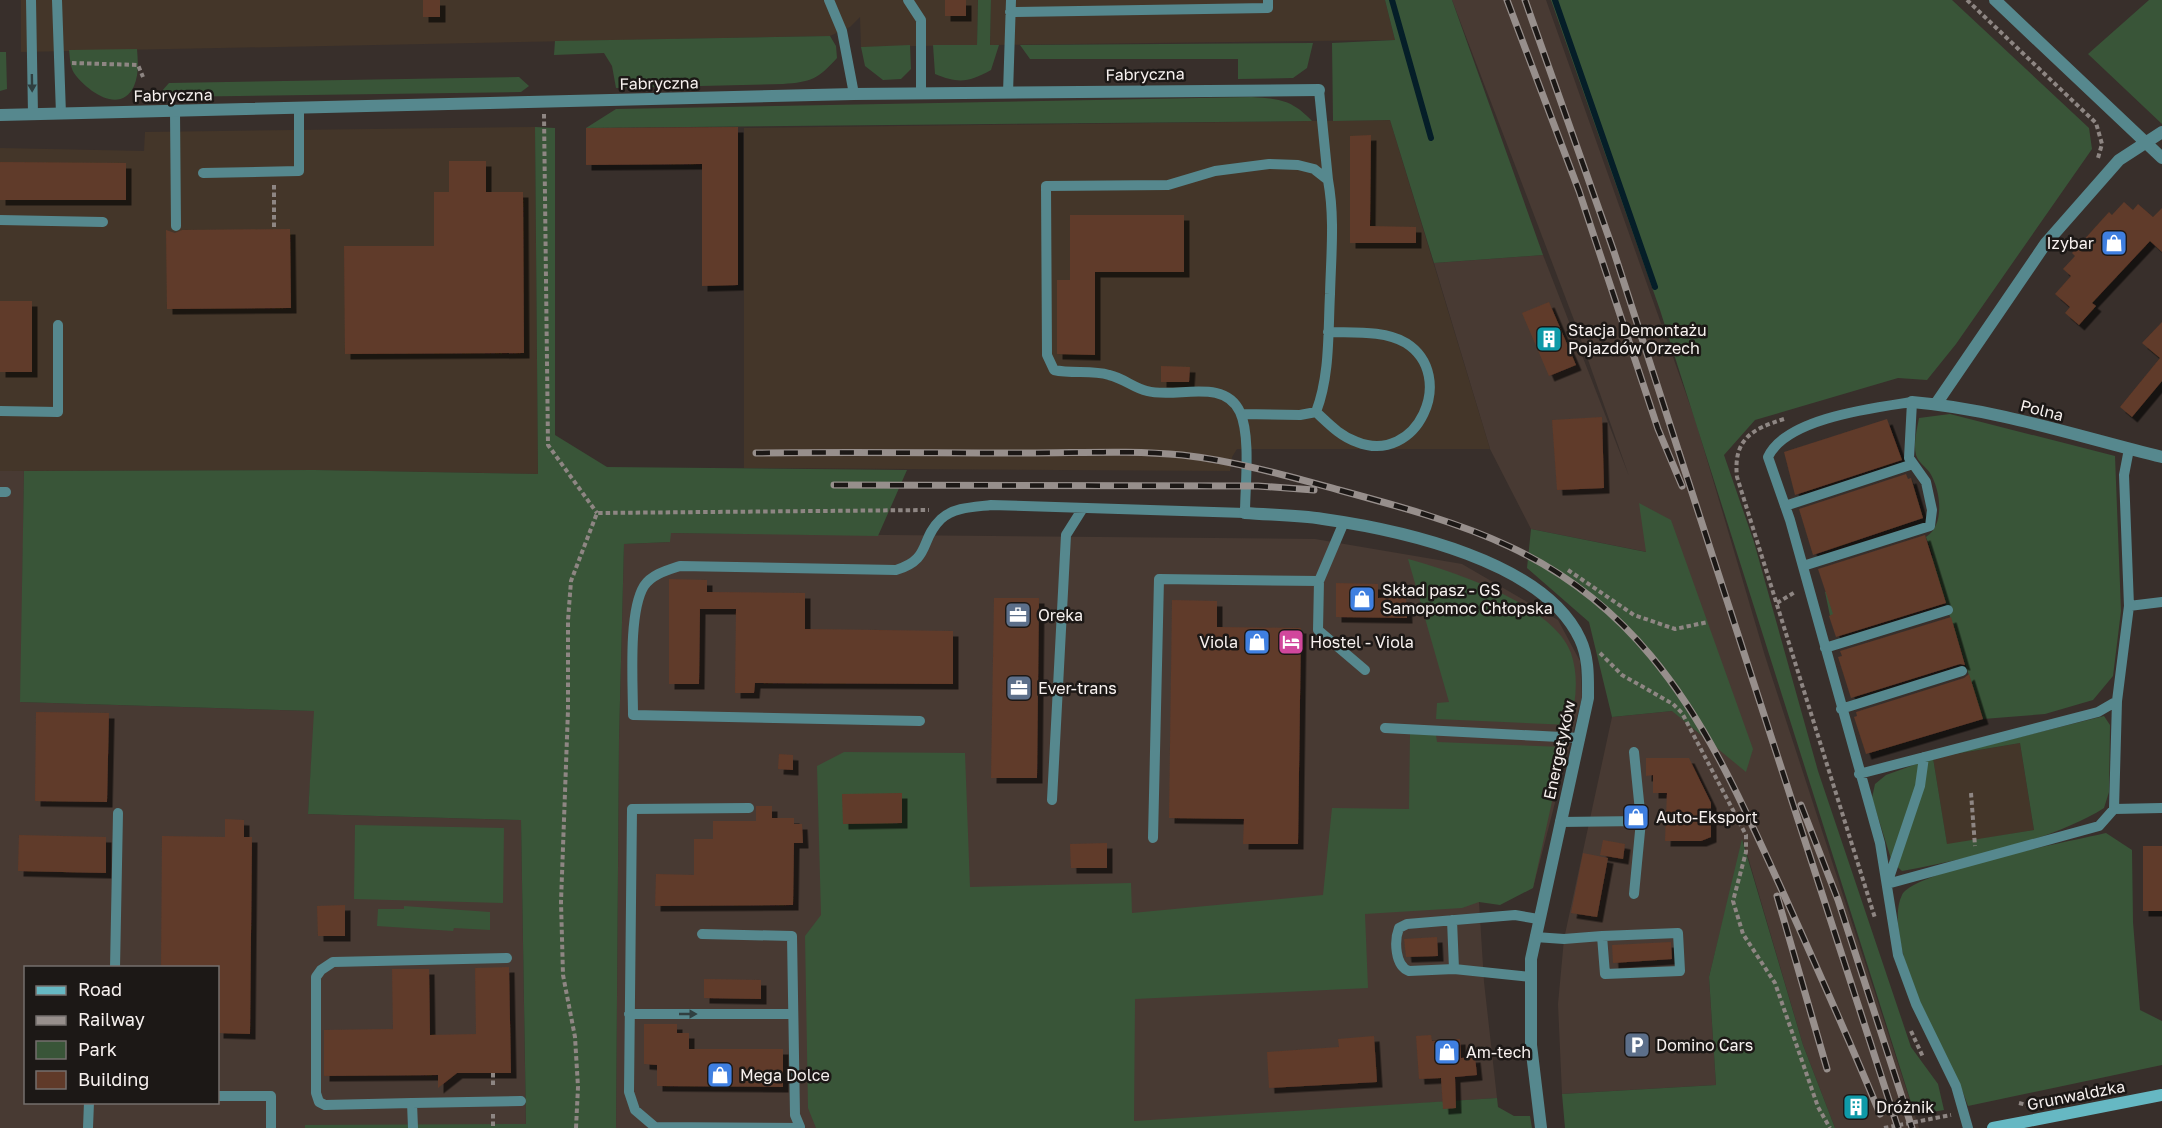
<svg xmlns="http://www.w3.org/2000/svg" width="2162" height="1128" font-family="'Golos Text',sans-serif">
	<defs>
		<filter id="shadow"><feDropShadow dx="5.5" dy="5.5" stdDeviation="0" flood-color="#0009"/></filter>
	</defs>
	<rect width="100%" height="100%" fill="#382f2b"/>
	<!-- built -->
	<path fill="#483a33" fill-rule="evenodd" d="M 1452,0 L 1546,0 L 1695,419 L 1765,656 L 1919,1128 L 1835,1128 L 1803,1045 L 1743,840 L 1709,977 L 1716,1085 L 1562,1094 L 1558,1004 L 1564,939 L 1612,717 L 1672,711 L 1647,552 L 1531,529 L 1490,449 L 1434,263 L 1543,255 L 1629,476 L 1574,320 Z
		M 0,471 L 24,471 L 21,702 L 315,711 L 308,814 L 521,820 L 526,1128 L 0,1128 ZM 26,968 L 218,968 L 218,1102 L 26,1102 Z
		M 670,533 L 1315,539 L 1462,564 L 1558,620 L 1580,661 L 1582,698 L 1533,888 L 1479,902 L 1484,982 L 1497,1098 L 1064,1128 L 616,1128 L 619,739 L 624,544 L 669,542 Z"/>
	<!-- industrial -->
	<path fill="#443629" d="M 21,0 L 978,0 L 977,45 L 861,47 L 860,17 L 850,27 L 830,36 L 21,52 Z
		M 991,0 L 1385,0 L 1395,40 L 990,45 Z
		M 1390,120 L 1490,449 L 1237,449 L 1232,457 L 1230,471 L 744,468 L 744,128 Z
		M 535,127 L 538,474 L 314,470 L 0,471 L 0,148 L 144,151 L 145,132 Z
		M 2020,743 L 2034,830 L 1947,845 L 1933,758 Z"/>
	<!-- green -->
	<path fill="#395538" d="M 978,0 L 991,0 L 990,45 L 999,45 L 991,70 C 969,82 959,84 935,74 L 933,45 L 977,45 Z
		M 1385,0 L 1452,0 L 1543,255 L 1434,263 L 1390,120 L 1333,121 L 1332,43 L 1395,40 Z
		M 1551,0 L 1952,0 L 2089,128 L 2092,149 L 1956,344 L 1927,380 L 1898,378 L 1755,420 L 1724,455 L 1754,542 L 1818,771 L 1911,1047 L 1938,1084 L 1944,1110 L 1915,1115 L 1660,310 Z
		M 2149,0 L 2162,0 L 2162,124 L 2088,54 Z
		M 830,36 L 836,46 L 837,58 C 818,79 811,82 783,84 L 616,88 L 612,66 L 604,53 L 554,55 L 555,41 Z
		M 1313,43 L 1307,68 L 1293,78 L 1238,79 L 1238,59 L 1030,59 L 1020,45 Z
		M 910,45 L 911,69 L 901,79 L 883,80 L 865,66 L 861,47 Z
		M 137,49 C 138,61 139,75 134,86 C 120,116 86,90 74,73 C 70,67 70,57 69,50 Z
		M 0,52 L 6,52 L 7,89 L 0,91 Z
		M 519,77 L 529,86 L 521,92 L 169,97 L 161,92 L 169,83 Z
		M 1252,97 C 1280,99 1292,100 1312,121 L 586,128 L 616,109 Z
		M 535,127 L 555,128 L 555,435 L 607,467 L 907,470 L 878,536 L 671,533 L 670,542 L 624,544 L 619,739 L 616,1128 L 305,1128 L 305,1125 L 526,1124 L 521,820 L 308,814 L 314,711 L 20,702 L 24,471 L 314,470 L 538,474 Z
		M 1950,414 L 2115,456 L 2121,611 L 2113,676 L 2093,700 L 2045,714 L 1983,719 L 1944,598 L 1830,616 L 1825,592 L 1933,556 L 1926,537 C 1945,525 1941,491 1930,473 C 1926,467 1918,462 1916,455 C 1913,443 1917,430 1919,418 Z
		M 1639,503 L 1671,520 L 1753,749 L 1746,772 L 1672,711 L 1612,717 L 1589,622 L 1527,568 L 1531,529 L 1646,552 Z
		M 1408,559 C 1453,571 1554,605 1571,653 C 1579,677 1576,701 1570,725 L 1436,719 L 1437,703 L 1449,702 Z
		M 2104,716 L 2110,725 L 2109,792 L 2104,808 C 2052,841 1964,859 1902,871 L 1892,862 L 1872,798 L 1875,784 L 1886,775 L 1933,758 L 1947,844 L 2034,830 L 2020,743 L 1949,755 Z
		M 1410,734 L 1436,735 L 1437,742 L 1564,747 L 1533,888 L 1500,905 L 1479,902 L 1462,908 L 1365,914 L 1368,988 L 1135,999 L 1134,1121 L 1497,1098 L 1498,1107 L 1514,1116 L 1530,1116 L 1532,1128 L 816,1128 L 808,1108 L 805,936 L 821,915 L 817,766 L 844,752 L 965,753 L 970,887 L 1131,883 L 1132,913 L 1323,895 L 1332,808 L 1409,809 Z
		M 355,825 L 504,828 L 503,903 L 354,899 Z
		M 2106,833 L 2132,850 L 2133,922 L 2140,1010 L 2162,1021 L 2162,1065 L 1968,1106 C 1956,1069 1933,1037 1919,1002 C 1909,977 1889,920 1902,895 C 1914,871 2072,841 2106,833 Z
		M 1742,839 L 1803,1045 L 1835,1128 L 1565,1128 L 1562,1094 L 1716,1085 L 1709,977 Z
		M 404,906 L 490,912 L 490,930 L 454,928 L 453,931 L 377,926 L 378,909 L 404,909 Z"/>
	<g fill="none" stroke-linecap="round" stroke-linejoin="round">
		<!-- stream -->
		<path stroke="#051e28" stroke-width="6" d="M 1392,0 L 1431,138
			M 1555,0 L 1655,287"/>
	</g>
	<!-- building -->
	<path fill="#603a29" filter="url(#shadow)" d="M 423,0 L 440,0 L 440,17 L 423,17 Z
		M 945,0 L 966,0 L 966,16 L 945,16 Z
		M 738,127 L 738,285 L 702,286 L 702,164 L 586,165 L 586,128 Z
		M 1371,135 L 1370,226 L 1416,227 L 1416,243 L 1350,243 L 1350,136 Z
		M 449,161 L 486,161 L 486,192 L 523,192 L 524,353 L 345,354 L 344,246 L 434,246 L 434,192 L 449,192 Z
		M 0,162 L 126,163 L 126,200 L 0,200 Z
		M 2124,202 L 2133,210 L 2138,204 L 2153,217 L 2162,208 L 2162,252 L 2150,241 L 2092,303 L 2096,306 L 2079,325 L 2065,313 L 2070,307 L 2055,294 L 2071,276 L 2063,269 L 2075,256 L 2072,253 L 2109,212 L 2112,215 Z
		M 1070,215 L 1184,215 L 1184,272 L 1095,272 L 1095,355 L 1057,354 L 1057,280 L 1070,280 Z
		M 290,229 L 291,308 L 167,309 L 166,230 L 175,233 L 182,230 Z
		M 0,301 L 32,301 L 32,372 L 0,372 Z
		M 1549,302 L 1576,365 L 1549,376 L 1522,313 Z
		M 2162,322 L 2162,381 L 2132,417 L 2120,407 L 2160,358 L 2142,343 Z
		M 1161,366 L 1190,367 L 1189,382 L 1161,382 Z
		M 1602,417 L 1604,488 L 1557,490 L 1552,420 Z
		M 1887,419 L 1902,460 L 1795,495 L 1784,452 Z
		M 1906,474 L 1908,479 L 1911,478 L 1923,518 L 1813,555 L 1799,509 Z
		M 1925,535 L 1946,603 L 1836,637 L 1829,616 L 1833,614 L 1818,569 Z
		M 669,579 L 707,580 L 707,592 L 805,593 L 805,629 L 953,631 L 953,684 L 755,683 L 754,693 L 735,693 L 736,609 L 700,609 L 699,684 L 669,684 Z
		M 1336,583 L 1378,584 L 1378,598 L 1406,597 L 1407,618 L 1336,617 Z
		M 994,598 L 1039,598 L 1037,778 L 991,778 Z
		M 1172,600 L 1217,601 L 1217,627 L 1301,628 L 1298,844 L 1243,844 L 1244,819 L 1169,818 Z
		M 1951,617 L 1965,665 L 1960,664 L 1851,698 L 1838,657 L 1842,656 L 1840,651 Z
		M 1969,674 L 1983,719 L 1866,754 L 1854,717 L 1857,716 L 1856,712 L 1964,678 Z
		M 36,712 L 109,713 L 107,802 L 35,801 Z
		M 779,754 L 793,755 L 793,770 L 778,769 Z
		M 1646,758 L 1689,758 L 1711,803 L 1711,837 L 1701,841 L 1665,841 L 1667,793 L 1653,793 L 1653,775 L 1646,776 Z
		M 902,793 L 902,823 L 843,824 L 842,794 Z
		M 756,806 L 772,806 L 772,818 L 794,818 L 794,824 L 802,824 L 803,843 L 794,843 L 793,905 L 655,906 L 656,874 L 694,875 L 694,839 L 713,839 L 713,821 L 756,821 Z
		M 225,819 L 244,820 L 244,837 L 252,837 L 250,1034 L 218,1033 L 218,968 L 161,968 L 162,836 L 225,837 Z
		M 19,835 L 106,837 L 106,873 L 18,871 Z
		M 1603,840 L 1625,844 L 1623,859 L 1600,855 Z
		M 1107,843 L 1107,868 L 1071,868 L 1070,844 Z
		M 2143,846 L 2162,846 L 2162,911 L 2143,911 Z
		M 1583,853 L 1608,858 L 1597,917 L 1571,913 Z
		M 345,905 L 345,936 L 318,936 L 317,906 Z
		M 1437,937 L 1438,956 L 1406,957 L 1404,939 Z
		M 1671,942 L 1672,959 L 1613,963 L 1612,945 Z
		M 509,967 L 511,1073 L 457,1073 L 438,1088 L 438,1075 L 324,1076 L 324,1030 L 393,1029 L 392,969 L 429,969 L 430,1035 L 476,1034 L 475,968 Z
		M 704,979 L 761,980 L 761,999 L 704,998 Z
		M 644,1024 L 677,1024 L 677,1033 L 689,1033 L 689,1049 L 783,1049 L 783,1087 L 657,1086 L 657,1065 L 644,1064 Z
		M 1431,1035 L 1432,1041 L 1460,1039 L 1461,1058 L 1475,1057 L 1477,1075 L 1455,1077 L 1456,1108 L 1443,1109 L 1441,1078 L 1419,1079 L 1416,1036 Z
		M 1374,1036 L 1377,1082 L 1269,1088 L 1267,1052 L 1339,1047 L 1338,1039 Z"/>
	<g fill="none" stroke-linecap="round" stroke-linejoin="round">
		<!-- path -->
		<path stroke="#8e8683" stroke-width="4" stroke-dasharray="4.5 3" stroke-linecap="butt" d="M 1967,0 L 2096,123 L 2102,144 L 2098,158
			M 72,63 L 138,65 L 143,77
			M 544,114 L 548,445 L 597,513
			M 274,185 L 274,230
			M 1784,419 C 1752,429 1733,439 1737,477 L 1875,918
			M 1568,570 L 1634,615 L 1675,629 L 1708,622
			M 1777,603 L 1795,592
			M 1600,653 L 1622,675 L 1673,704 L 1682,713 L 1746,835 L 1746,852 L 1733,901 L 1743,934 L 1775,983 L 1818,1107 L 1830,1128
			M 1971,793 L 1975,846
			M 1911,1031 L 1923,1057
			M 493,1073 L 493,1088
			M 2019,1103 L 2027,1105
			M 493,1114 L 493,1128
			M 576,1128 L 578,1087 L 575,1037 L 563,975 L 561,902 L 568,710 L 568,620 L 571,581 L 597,513 L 929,510
			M 1884,1128 L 1951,1115"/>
		<!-- service -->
		<path stroke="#56888e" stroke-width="10" d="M 31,0 L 33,114
			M 57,0 L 61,114
			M 829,0 L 842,31 L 854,94
			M 908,0 L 921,20 L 921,94
			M 1010,12 L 1268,8 L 1268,0
			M 1319,90 L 1328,180
			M 1008,93 L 1011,0
			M 175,112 L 176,226
			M 203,173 L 299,171 L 299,108
			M 0,220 L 103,222
			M 0,411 L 58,412 L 58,325
			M 1241,414 L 1300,415 L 1316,412 C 1329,424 1340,436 1357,442 C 1417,466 1458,376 1406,343 C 1384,330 1353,333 1328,332
			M 0,492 L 6,492
			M 1785,506 L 1913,464
			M 1803,566 L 1930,526 L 1932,510 L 1926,482 L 1909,458 L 1912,402 C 1873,408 1786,418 1768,457 L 1790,520 L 1880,843 L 1898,955 L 1916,1004 L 1956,1086 L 1968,1128
			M 1319,581 L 1318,630 L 1365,670
			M 2129,606 L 2162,602
			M 1825,648 L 1948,610
			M 1841,709 L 1962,671
			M 920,721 L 633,715 C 633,683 628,612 644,586 C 652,574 668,570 680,566 L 896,570 C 932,559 919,540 941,519 C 954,507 975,507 991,505 L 1245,513 C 1245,487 1251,436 1240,412 C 1224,377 1176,399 1147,391 C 1134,388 1123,378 1109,375 C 1092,370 1072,374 1054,370 L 1047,355 L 1046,186 L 1168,185 L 1215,171 L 1269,164 L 1298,165 L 1314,169 L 1328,180 C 1335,218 1331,256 1330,294 C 1328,333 1330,376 1316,412
			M 1385,728 L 1580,738
			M 1859,774 L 2098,712 L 2117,701
			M 1052,800 L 1066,535 L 1083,508
			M 749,808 L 632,809 L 629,1092 L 635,1110 L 655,1127 L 800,1128
			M 2114,809 L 2162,808
			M 1560,822 L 1641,821
			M 1153,838 L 1159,579 L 1319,581 L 1344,522
			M 1888,881 L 1920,786 L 1924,757
			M 1887,884 L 2099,826 L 2114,809 L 2117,701 L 2129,606 L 2124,475 L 2129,449
			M 1634,894 L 1641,821 L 1634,752
			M 1452,920 L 1454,969
			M 702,934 L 792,936 L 795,1115 L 800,1127
			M 1535,937 L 1564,939 L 1602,936 L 1605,974 L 1680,971 L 1678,933 L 1602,936
			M 115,968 L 118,813
			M 1530,977 L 1454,969 L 1409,971 C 1395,966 1394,941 1399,928 L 1407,924 L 1515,915 L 1538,919
			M 629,1014 L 792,1014
			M 218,1096 L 271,1096 L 271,1128
			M 412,1103 L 521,1101
			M 88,1128 L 89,1102
			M 413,1128 L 412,1103 L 325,1105 L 319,1102 L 316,1093 L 316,977 L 321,970 L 333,962 L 507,958"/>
		<!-- minor -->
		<path stroke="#56888e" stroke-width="12" d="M 1995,0 L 2162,158
			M 0,115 L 854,94 L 1319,90
			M 1912,402 C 1996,409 2080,437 2162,457
			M 1936,404 L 2046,243 L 2119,160 L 2162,132
			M 1245,513 C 1271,515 1298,515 1323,519 C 1401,530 1544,561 1580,639 C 1589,658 1588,678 1588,698 L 1531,959 L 1531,1045 L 1541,1128"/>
		<!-- secondary -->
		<path stroke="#66b8c3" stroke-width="12" d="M 1993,1128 L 2162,1095"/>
		<defs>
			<path id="rail" d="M 1507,0 L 1579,191 L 1658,429 L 1682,486
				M 1525,0 L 1614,252 L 1898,1128
				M 756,453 C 846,452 937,453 1028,453 C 1079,453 1131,450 1182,455 C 1235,461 1288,476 1339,490 C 1464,524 1564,551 1651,656 C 1711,728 1747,814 1786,899 C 1818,970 1850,1042 1880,1114
				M 834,485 L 1258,486 L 1314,490
				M 1801,805 L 1838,900 L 1912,1128
				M 1777,896 L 1827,1069"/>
		</defs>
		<!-- rail casing -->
		<use href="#rail" stroke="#978f8c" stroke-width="7"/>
		<!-- rail -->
		<use href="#rail" stroke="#1c1816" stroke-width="4.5" stroke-dasharray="14" stroke-linecap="butt"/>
	</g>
	<!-- one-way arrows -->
	<defs><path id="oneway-solid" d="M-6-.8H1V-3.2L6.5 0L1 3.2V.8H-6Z" transform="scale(1.5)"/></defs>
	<g fill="#303f40">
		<use href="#oneway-solid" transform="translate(32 83) rotate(89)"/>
		<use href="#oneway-solid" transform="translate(688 1014)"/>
	</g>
	<!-- icons -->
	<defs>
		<symbol id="shop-square" viewBox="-11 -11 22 22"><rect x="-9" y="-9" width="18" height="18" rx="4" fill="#3f7fe0" stroke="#1c1816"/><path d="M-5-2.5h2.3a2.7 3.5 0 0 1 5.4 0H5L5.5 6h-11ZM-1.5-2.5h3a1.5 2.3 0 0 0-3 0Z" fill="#fff"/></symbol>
		<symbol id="building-square" viewBox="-11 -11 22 22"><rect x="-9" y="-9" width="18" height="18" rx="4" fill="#0f9aa8" stroke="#1c1816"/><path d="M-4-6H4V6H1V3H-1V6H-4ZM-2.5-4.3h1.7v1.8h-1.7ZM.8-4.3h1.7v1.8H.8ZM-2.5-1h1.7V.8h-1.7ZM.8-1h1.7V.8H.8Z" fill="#fff"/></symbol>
		<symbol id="office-square" viewBox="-11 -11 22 22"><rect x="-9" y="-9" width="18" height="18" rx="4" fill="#5c6f8a" stroke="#1c1816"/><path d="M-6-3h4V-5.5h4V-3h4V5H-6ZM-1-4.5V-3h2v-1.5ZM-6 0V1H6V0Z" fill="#fff"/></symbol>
		<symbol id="hotel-square" viewBox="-11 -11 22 22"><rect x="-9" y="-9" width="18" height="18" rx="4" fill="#d1479c" stroke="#1c1816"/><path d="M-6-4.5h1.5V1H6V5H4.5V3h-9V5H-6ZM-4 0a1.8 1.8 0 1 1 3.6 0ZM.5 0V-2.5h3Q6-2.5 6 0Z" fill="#fff"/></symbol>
		<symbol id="parking-square" viewBox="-11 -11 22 22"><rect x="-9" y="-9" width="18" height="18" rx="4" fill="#5c6f8a" stroke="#1c1816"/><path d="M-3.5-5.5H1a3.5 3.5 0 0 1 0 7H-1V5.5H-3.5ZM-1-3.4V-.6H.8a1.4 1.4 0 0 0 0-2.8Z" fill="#fff"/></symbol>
	</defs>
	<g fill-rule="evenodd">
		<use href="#shop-square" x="2099" y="228" width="30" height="30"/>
		<use href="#building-square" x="1534" y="324" width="30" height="30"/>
		<use href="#shop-square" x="1347" y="584" width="30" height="30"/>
		<use href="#office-square" x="1003" y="600" width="30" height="30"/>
		<use href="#shop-square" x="1242" y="627" width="30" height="30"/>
		<use href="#hotel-square" x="1276" y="627" width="30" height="30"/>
		<use href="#office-square" x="1004" y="673" width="30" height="30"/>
		<use href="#shop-square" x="1621" y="802" width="30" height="30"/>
		<use href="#parking-square" x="1622" y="1030" width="30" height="30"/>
		<use href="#shop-square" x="1432" y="1037" width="30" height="30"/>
		<use href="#shop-square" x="705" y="1060" width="30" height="30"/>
		<use href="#building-square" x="1841" y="1092" width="30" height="30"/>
	</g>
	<g text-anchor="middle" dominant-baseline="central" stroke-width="5" stroke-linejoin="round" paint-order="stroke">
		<!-- street labels -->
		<g font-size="16" fill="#f7f1ef" stroke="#1c1816">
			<text transform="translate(1145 74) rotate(-1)">Fabryczna</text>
			<text transform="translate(659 83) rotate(-1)">Fabryczna</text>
			<text transform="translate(173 95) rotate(-1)">Fabryczna</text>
			<text transform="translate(2042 410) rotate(14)">Polna</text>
			<text transform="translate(1559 750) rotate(-78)">Energetyków</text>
			<text transform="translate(2076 1095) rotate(-11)">Grunwaldzka</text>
		</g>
		<!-- poi labels -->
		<g font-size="16" fill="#f7f1ef" stroke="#1c1816" text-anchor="start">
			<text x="2094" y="243" text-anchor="end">Izybar</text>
			<text x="1568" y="330">Stacja Demontażu<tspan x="1568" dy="18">Pojazdów Orzech</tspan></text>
			<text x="1382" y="590">Skład pasz - GS<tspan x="1382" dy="18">Samopomoc Chłopska</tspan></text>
			<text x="1038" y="615">Oreka</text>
			<text x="1238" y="642" text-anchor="end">Viola</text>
			<text x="1310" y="642">Hostel - Viola</text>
			<text x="1038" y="688">Ever-trans</text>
			<text x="1656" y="817">Auto-Eksport</text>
			<text x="1656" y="1045">Domino Cars</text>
			<text x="1466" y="1052">Am-tech</text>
			<text x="740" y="1075">Mega Dolce</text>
			<text x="1876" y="1107">Dróżnik</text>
		</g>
	</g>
	<!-- legend -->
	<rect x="24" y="966" width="195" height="138" fill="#1c1816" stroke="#746f6d" stroke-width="1.5"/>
	<rect x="36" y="986" width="30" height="9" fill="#66b8c3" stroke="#746f6d" stroke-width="1.5"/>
	<text x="78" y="996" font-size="18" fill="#f7f1ef">Road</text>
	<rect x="36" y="1016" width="30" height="9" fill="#978f8c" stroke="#746f6d" stroke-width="1.5"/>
	<text x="78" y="1026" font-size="18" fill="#f7f1ef">Railway</text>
	<rect x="36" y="1041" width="30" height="18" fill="#395538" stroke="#746f6d" stroke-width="1.5"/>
	<text x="78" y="1056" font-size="18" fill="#f7f1ef">Park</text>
	<rect x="36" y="1071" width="30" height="18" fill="#603a29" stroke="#746f6d" stroke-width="1.5"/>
	<text x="78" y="1086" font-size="18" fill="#f7f1ef">Building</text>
</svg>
